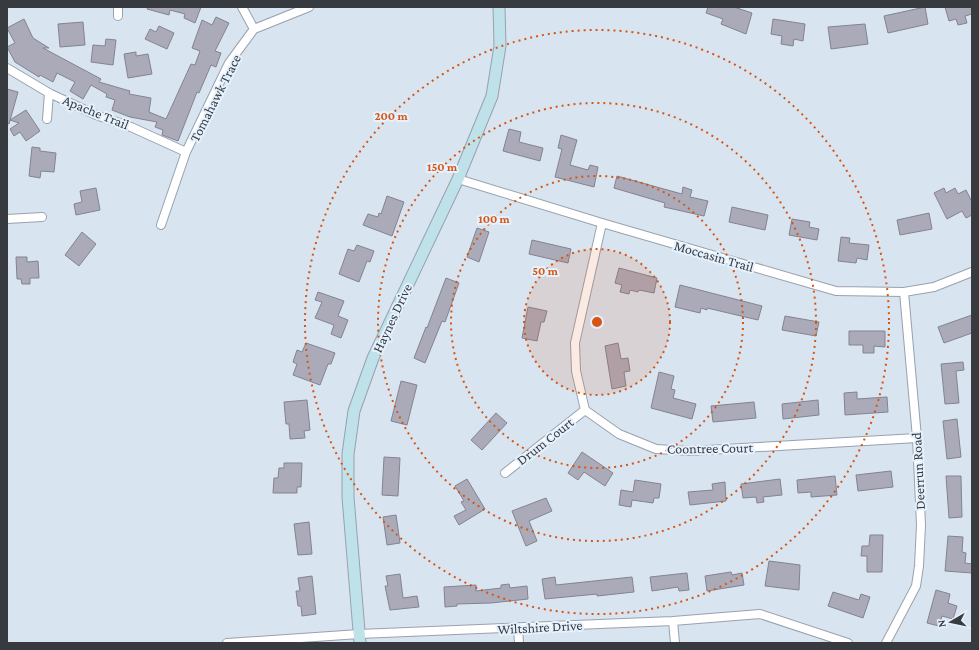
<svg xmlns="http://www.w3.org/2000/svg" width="979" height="650" font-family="'Crimson Pro',serif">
	<rect width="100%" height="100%" fill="#d9e4f1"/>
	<!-- building -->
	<path fill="#abaab9" stroke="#838391" d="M 148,7 L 201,7 L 195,23 L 184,18 L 185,14 L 170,10 L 169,15 L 147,9 Z
		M 708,7 L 734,7 L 752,13 L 746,34 L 721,24 L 723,19 L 706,13 Z
		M 925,7 L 928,24 L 888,33 L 884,16 Z
		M 945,7 L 972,7 L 972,14 L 965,16 L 967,23 L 958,25 L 956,19 L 949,21 Z
		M 216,17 L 229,23 L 215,51 L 221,53 L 216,67 L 211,65 L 199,93 L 197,92 L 178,141 L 162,135 L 163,130 L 155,127 L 157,122 L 130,117 L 112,110 L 115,100 L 106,97 L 107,94 L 91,85 L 83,99 L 70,91 L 75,82 L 57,73 L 53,82 L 40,75 L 39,77 L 15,62 L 7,47 L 15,43 L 7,28 L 24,19 L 33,38 L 49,48 L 43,48 L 101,79 L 99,82 L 130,91 L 129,94 L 151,98 L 149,112 L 166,119 L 191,64 L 195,65 L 200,51 L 192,48 L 202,20 L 212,25 Z
		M 773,19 L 805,24 L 803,41 L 794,39 L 793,46 L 781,44 L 782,36 L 771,34 Z
		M 83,22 L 85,45 L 60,47 L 58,24 Z
		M 865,24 L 868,44 L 831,49 L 828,27 Z
		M 159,26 L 174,33 L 167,49 L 145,39 L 150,29 L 156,32 Z
		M 106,39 L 116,40 L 113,65 L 91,62 L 93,45 L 105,46 Z
		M 136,52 L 136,56 L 148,54 L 152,74 L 128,78 L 124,54 Z
		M 7,89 L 18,92 L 9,124 L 7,123 Z
		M 26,110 L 40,131 L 26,141 L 20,132 L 14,136 L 10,129 L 19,123 L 10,120 Z
		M 509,129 L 521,132 L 519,142 L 543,148 L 540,161 L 503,151 Z
		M 561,135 L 577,140 L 570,165 L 588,170 L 590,165 L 598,167 L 594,187 L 555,177 L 562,149 L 558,148 Z
		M 32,147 L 40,148 L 40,151 L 56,153 L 54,172 L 41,171 L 40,178 L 29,176 Z
		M 617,176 L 682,194 L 683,187 L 692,190 L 690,197 L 708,201 L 704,216 L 664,207 L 665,203 L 614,188 Z
		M 96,188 L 100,210 L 76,215 L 74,204 L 82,202 L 80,191 Z
		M 944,188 L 946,193 L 955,188 L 958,194 L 966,190 L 972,202 L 972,215 L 966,218 L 962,211 L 947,219 L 934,193 Z
		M 387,196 L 404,202 L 392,236 L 363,225 L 368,214 L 378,217 L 379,213 L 381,214 Z
		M 732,207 L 768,215 L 765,230 L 729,222 Z
		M 929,213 L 932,229 L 900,235 L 897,220 Z
		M 792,219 L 810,222 L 809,227 L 819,229 L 817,240 L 789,235 Z
		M 477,228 L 489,232 L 479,262 L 467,257 Z
		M 82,232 L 96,244 L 79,266 L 65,255 Z
		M 841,237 L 850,238 L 849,243 L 869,245 L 867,260 L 857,258 L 856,263 L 838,261 Z
		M 532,240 L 571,249 L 568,263 L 529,254 Z
		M 357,245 L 374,251 L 370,262 L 367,261 L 359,282 L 339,274 L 348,249 L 354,251 Z
		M 16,257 L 27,257 L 27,262 L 38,261 L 39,278 L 30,278 L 30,284 L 22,284 L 21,279 L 17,279 Z
		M 619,268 L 657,278 L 654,293 L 639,290 L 638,292 L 630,290 L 629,294 L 620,292 L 622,285 L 615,283 Z
		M 446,278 L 459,283 L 445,322 L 442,321 L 425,363 L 414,358 L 426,327 L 427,328 Z
		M 680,285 L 762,306 L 758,320 L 707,308 L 707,310 L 701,308 L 700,313 L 675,307 Z
		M 318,292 L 344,301 L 338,316 L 348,320 L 341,338 L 331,334 L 334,325 L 315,318 L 322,302 L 315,300 Z
		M 528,307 L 547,311 L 544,322 L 541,322 L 537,341 L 522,338 Z
		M 972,315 L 972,333 L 944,343 L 938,327 Z
		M 785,316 L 819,322 L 816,336 L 782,330 Z
		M 849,331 L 885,331 L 885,347 L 874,346 L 874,353 L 863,353 L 863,345 L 849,345 Z
		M 306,343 L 335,353 L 331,364 L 328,364 L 320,385 L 293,375 L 297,364 L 293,362 L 297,350 L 302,352 Z
		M 618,343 L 621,359 L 628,358 L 630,371 L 624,372 L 626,386 L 612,389 L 605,346 Z
		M 963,362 L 964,370 L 956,371 L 959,403 L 945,404 L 941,364 Z
		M 659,372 L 674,376 L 671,389 L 675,390 L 673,398 L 696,404 L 692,419 L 651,408 Z
		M 401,381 L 417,385 L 407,425 L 391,421 Z
		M 857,392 L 857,399 L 887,397 L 888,412 L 845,415 L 844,393 Z
		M 307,400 L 310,430 L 304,431 L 305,438 L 290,439 L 289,424 L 286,424 L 284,402 Z
		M 818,400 L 819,415 L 783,419 L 782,404 Z
		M 754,402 L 756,418 L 713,422 L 711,406 Z
		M 496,413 L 507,423 L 482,450 L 471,440 Z
		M 957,419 L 961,457 L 947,459 L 943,421 Z
		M 582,452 L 613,473 L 605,486 L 584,472 L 578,480 L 568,473 Z
		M 384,457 L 400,458 L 398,496 L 382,495 Z
		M 284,463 L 302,463 L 301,487 L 297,487 L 297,493 L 273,493 L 274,478 L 278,478 L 279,468 L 284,468 Z
		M 891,471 L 893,487 L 858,491 L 856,475 Z
		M 835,476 L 837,495 L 811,497 L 811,492 L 798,493 L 797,480 Z
		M 946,476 L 961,476 L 962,517 L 949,518 Z
		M 467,479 L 485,509 L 459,525 L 454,516 L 466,510 L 461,502 L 464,501 L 455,486 Z
		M 780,479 L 782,495 L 763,497 L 764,502 L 757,503 L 756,497 L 743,498 L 741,484 Z
		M 635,480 L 661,484 L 659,498 L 654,498 L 653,503 L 632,500 L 631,507 L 619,505 L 621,490 L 633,492 Z
		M 725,482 L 726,501 L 690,505 L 688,492 L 713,490 L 712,484 Z
		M 546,498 L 552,511 L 529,521 L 537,541 L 526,546 L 512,511 Z
		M 396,515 L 400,543 L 387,545 L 383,517 Z
		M 309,522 L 312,554 L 298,555 L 294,524 Z
		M 870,535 L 883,535 L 882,572 L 867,572 L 867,556 L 861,556 L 862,546 L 869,546 Z
		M 948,536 L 963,537 L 962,552 L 966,553 L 965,563 L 972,564 L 972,573 L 945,571 Z
		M 769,561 L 800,565 L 799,590 L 765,586 Z
		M 731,572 L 732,575 L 742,573 L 744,585 L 707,591 L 705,576 Z
		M 687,573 L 689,590 L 679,591 L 678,587 L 652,591 L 650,577 Z
		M 400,574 L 403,598 L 417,596 L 419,607 L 390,610 L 385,586 L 388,586 L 386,576 Z
		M 312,576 L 316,614 L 302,616 L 301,606 L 298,606 L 296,591 L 300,591 L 298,578 Z
		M 555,577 L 556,585 L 632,577 L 634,592 L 597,596 L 597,594 L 545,599 L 542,579 Z
		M 509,584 L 510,588 L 527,586 L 528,599 L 491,603 L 457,604 L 457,606 L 445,607 L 444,587 L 476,585 L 476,591 L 501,588 L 501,585 Z
		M 936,590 L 950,594 L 948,603 L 957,606 L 953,619 L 942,616 L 939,626 L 927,623 Z
		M 833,592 L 859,600 L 861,594 L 870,597 L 863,618 L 828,606 Z"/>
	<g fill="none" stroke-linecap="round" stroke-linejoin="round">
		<defs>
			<path id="street" d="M 118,7 L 118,16
				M 242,7 L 254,29
				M 7,68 L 49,93 L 96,115 L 131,127 L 186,152
				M 47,119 L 49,93
				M 458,179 L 602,223 L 836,291 L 904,292 L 934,287 L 972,272
				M 7,219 L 42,217
				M 602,223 L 575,343 L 576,371 L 585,410 L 619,434 L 656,449 L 690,451 L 917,438
				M 161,225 L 186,152 L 229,63 L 254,29 L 309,7
				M 505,473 L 585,410
				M 673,621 L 675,643
				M 518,628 L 519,643
				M 227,643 L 359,634 L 673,621 L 760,614 L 848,643
				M 886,643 L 916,586 L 919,566 L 921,525 L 917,438 L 904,292"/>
			<path id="secondary" d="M 360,643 L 348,497 L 348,454 L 354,411 L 373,358 L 458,179 L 492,96 L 500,46 L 499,7"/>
		</defs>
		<!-- street casing -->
		<use href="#street" stroke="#98a2ae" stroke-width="10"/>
		<!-- secondary casing -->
		<use href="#secondary" stroke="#98a2ae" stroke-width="13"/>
		<!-- street -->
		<use href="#street" stroke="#fff" stroke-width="8"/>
		<!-- secondary -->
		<use href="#secondary" stroke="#bee1ea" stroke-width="11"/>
	</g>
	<!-- distance rings -->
	<circle cx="597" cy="322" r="73" fill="#d65611" fill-opacity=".12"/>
	<g fill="none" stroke="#d65611" stroke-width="2" stroke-dasharray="2 4">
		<circle cx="597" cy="322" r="73"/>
		<circle cx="597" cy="322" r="146"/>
		<circle cx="597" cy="322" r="219"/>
		<circle cx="597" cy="322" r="292"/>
	</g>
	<g text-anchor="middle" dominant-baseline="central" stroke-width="4" stroke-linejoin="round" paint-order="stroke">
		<!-- street labels -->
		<g font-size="14" fill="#373b40" stroke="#e6f1fe">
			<text transform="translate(215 98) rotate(-63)">Tomahawk Trace</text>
			<text transform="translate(96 112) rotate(22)">Apache Trail</text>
			<text transform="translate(714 256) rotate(16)">Moccasin Trail</text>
			<text transform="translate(392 318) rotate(-65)">Haynes Drive</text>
			<text transform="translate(545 441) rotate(-38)">Drum Court</text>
			<text transform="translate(710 448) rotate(-1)">Coontree Court</text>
			<text transform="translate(918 471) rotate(-93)">Deerrun Road</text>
			<text transform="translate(540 627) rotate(-3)">Wiltshire Drive</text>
		</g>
	</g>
	<circle cx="597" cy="322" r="6" fill="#d65611" stroke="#e6f1fe" stroke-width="2"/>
	<g font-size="12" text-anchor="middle" font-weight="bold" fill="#d65611" stroke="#e6f1fe" stroke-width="4" stroke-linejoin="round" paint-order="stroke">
		<text x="391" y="120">200 m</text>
		<text x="442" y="171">150 m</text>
		<text x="494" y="223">100 m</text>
		<text x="545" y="275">50 m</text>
	</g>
	<!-- border -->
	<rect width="979" height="650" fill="none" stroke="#373b40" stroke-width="16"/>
	<!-- north arrow -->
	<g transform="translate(951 622) rotate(261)" stroke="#e6f1fe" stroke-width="3" paint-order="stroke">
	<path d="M0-3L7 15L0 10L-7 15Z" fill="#373b40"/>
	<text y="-6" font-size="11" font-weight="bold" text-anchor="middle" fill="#373b40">N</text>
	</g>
</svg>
